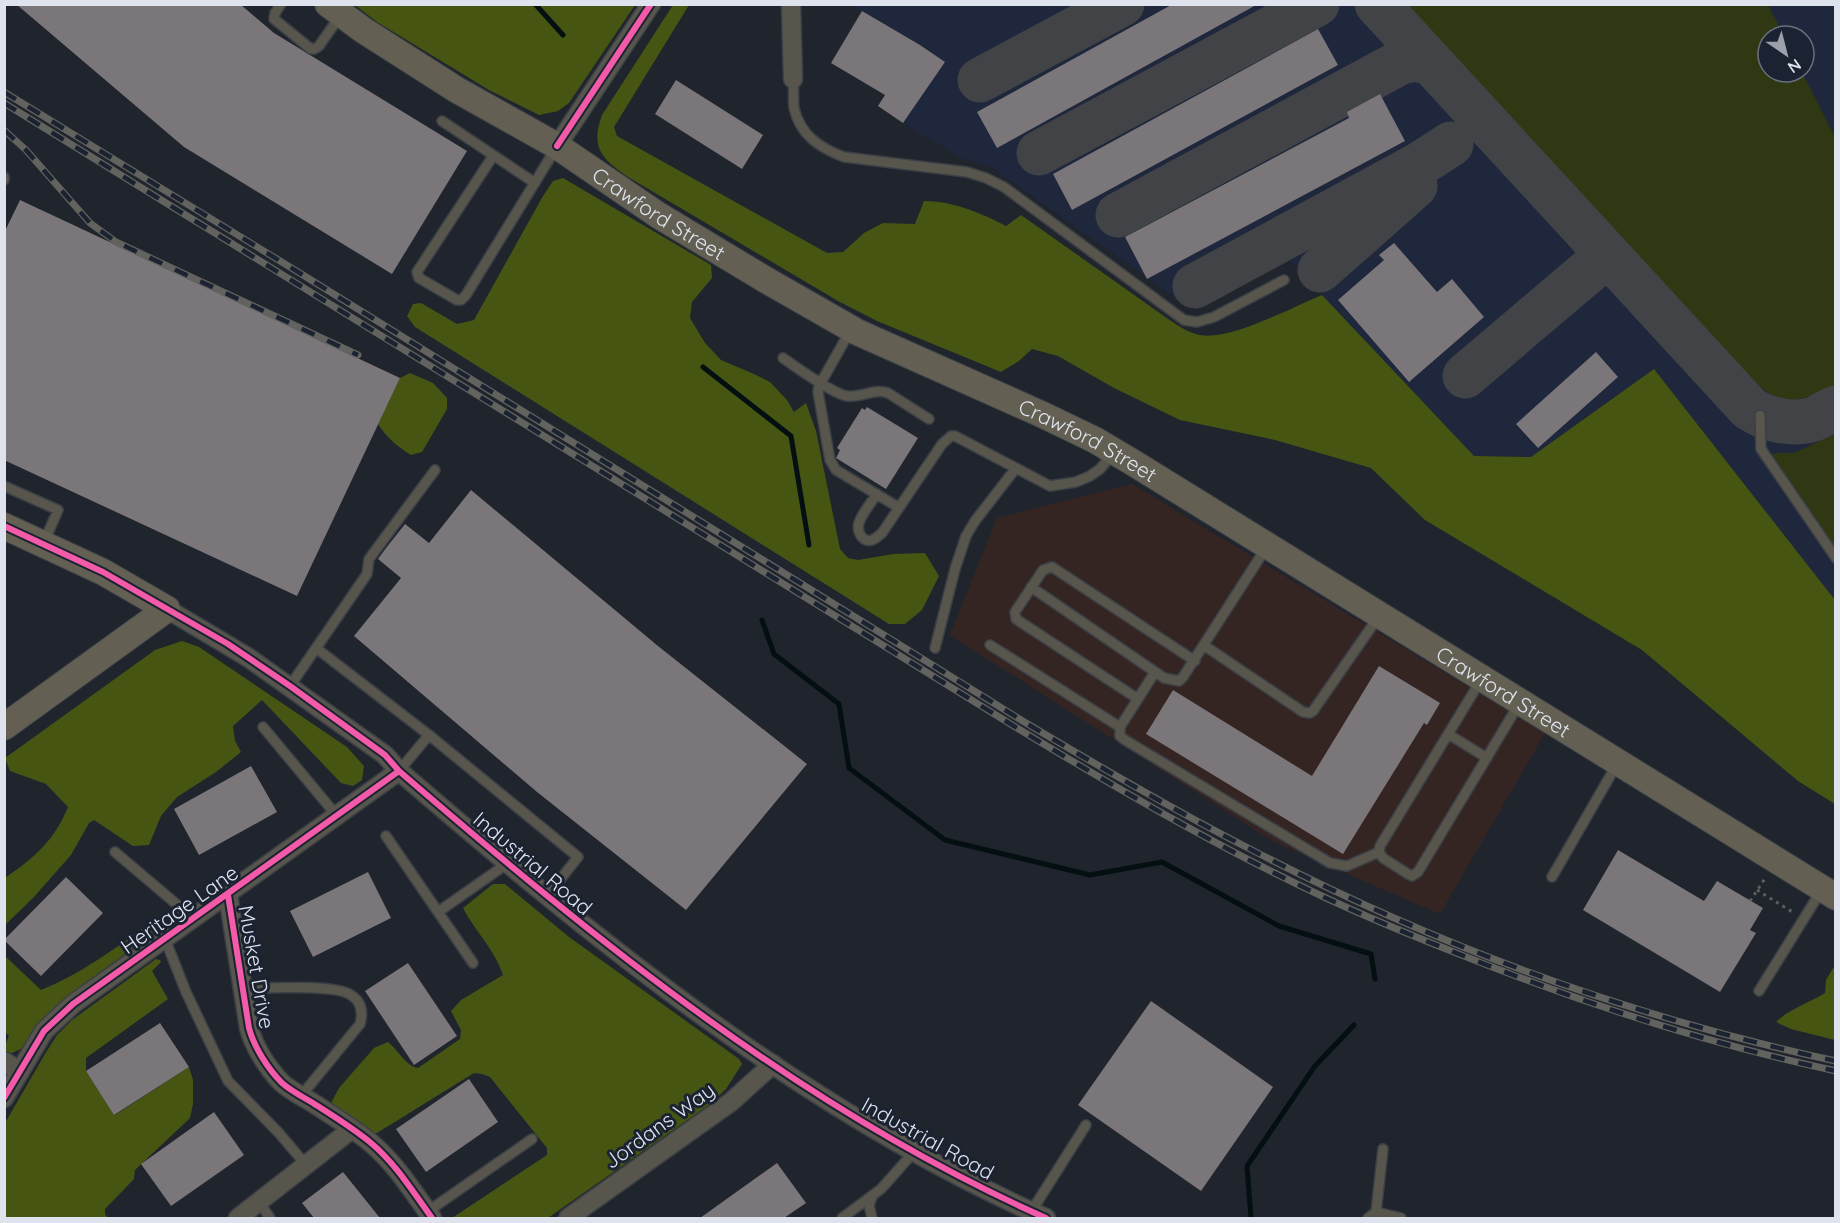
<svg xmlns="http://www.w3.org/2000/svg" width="1840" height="1223" font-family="Quicksand,sans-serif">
	<rect width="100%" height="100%" fill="#20242d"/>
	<!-- built -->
	<path fill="#1e273b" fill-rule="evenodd" d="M 852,5 L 1835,5 L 1835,600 L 1654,369 L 1531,457 L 1474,456 L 1338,312 L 1285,254 L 1202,303 L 1192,305 L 1183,303 L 991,167 L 961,158 L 903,123 L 945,62 L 920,45 ZM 1768,36 L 1804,36 L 1804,72 L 1768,72 Z"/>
	<!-- industrial -->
	<path fill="#352522" d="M 1132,484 L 1545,733 L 1440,914 L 1274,842 L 950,635 L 997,518 Z"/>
	<!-- green -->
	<path fill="#2f3813" d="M 1407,5 L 1768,5 L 1784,36 L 1768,36 L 1768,72 L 1802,72 L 1835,137 L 1835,385 C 1795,405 1782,407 1747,376 Z
		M 1835,434 L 1835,550 L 1773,460 L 1772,456 L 1775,453 L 1794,453 Z"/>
	<!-- forest -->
	<path fill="#475513" d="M 355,5 L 635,5 L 569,103 L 558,111 L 539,115 L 489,90 L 377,22 Z
		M 673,5 L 689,5 L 614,127 L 617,136 L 827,253 L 843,252 L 864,233 L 883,223 L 915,224 L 924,201 C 953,201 981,213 1006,226 L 1021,215 L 1171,321 C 1180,327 1189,333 1200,335 C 1229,341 1293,307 1322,295 L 1474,456 L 1531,457 L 1654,369 L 1835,600 L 1835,804 L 1798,781 L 1642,650 L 1425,520 L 1371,468 L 1275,440 L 1180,420 L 1114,388 L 1058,356 L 1032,349 L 1019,361 L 1001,372 L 877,321 L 838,301 L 628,177 C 602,159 590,148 602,115 Z
		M 563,178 L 711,265 L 712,278 L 692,302 L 690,318 L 705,343 L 721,360 L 754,374 L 770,382 L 787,400 L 794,412 L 806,403 L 816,431 L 840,549 L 848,558 L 858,560 L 893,554 L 925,553 L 939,576 L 922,610 L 905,624 L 889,624 L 415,327 L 407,316 L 413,304 L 421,303 L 457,324 L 474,320 L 543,196 L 553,181 Z
		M 410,373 L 433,383 L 447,398 L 447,409 L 422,452 L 411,455 C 397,446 387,438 378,424 L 400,378 Z
		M 182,641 L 199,647 L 347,747 L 364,766 L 362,780 L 353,786 L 341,783 L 262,700 L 233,726 L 235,741 L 241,752 L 216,772 L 177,797 L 161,816 L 149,845 L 133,846 L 94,820 L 89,823 L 71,855 L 33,898 L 5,925 L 5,878 C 34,858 54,841 68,807 L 46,784 L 10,771 L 5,758 L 155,650 Z
		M 493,884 L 505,884 L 569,937 L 739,1059 L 742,1064 L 726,1089 L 710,1104 L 548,1218 L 452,1218 L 547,1155 L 547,1148 L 490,1077 L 482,1074 L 474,1073 L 377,1133 L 369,1134 L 332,1109 L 332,1101 L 339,1088 L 374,1048 L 388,1042 C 398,1050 406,1066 418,1068 L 460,1039 L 461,1030 L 451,1011 L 461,1000 L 503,975 C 495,950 475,931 463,908 Z
		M 154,920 L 164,920 L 163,926 L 73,992 L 36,1025 L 23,1048 L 12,1053 L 5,1051 L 5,1045 L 9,1036 L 5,1032 L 5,956 L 41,990 C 81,974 119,946 154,920 Z
		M 156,959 L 160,960 L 161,962 L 152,971 L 168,999 L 86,1058 L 86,1071 L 115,1115 L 189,1067 L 193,1080 L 193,1104 L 190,1118 L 135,1170 L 134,1179 L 105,1209 L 105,1214 L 108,1218 L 5,1218 L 5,1123 L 45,1054 L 57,1035 L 72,1020 Z
		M 1835,965 L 1835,1040 L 1791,1029 L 1776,1022 C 1789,1009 1809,1003 1825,993 L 1826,980 Z"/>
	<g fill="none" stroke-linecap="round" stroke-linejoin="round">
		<!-- stream -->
		<path stroke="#030f11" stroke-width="5" d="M 535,4 L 563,35
			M 703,367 L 791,436 L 809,545
			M 762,620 L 774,654 L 839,704 L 849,768 L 945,840 L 1090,875 L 1162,862 L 1279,926 L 1371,954 L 1375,979
			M 1251,1218 L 1247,1166 L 1315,1066 L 1354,1025"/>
		<!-- taxiway -->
		<path stroke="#414346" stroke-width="45" d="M 1377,4 L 1749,408 C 1767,420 1792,426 1814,419 C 1821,416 1828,411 1836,408
			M 980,80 L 1122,4
			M 1039,153 L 1317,4
			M 1118,215 L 1401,62 L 1416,59 L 1431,63
			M 1320,270 L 1415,186
			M 1195,286 L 1420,164 L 1451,144
			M 1465,376 L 1592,268 C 1602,262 1608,263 1619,267"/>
	</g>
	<!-- building -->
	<path fill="#7a767a" d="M 16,4 L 240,4 L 274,33 L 467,151 L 392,274 L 184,147 Z
		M 1173,4 L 1258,4 L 997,148 L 977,112 Z
		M 862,11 L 920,45 L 945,62 L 903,123 L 878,106 L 885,95 L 831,63 Z
		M 1318,29 L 1338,65 L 1072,210 L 1053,174 Z
		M 676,80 L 763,135 L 742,169 L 655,114 Z
		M 1380,94 L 1405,141 L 1147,279 L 1125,237 L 1349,118 L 1347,112 Z
		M 20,200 L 400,378 L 297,596 L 4,460 L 4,233 Z
		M 1394,243 L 1437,292 L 1452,279 L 1484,317 L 1409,382 L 1338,300 L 1384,260 L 1379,255 Z
		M 1596,352 L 1618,377 L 1538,448 L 1516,424 Z
		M 867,407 L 918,438 L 886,489 L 836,458 L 840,450 L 837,448 L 862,408 L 865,410 Z
		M 471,490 L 658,646 L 807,764 L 686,910 L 537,792 L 354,636 L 401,578 L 378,559 L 386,548 L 405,524 L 429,543 Z
		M 1379,666 L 1440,703 L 1427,725 L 1424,723 L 1343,854 L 1146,734 L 1173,690 L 1312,776 Z
		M 251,766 L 277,812 L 199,855 L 174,809 Z
		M 1618,850 L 1704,901 L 1717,881 L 1763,908 L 1750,930 L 1756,933 L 1720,992 L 1583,910 Z
		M 368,872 L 391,918 L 313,957 L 290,911 Z
		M 66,877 L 103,913 L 41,976 L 4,940 Z
		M 408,963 L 457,1036 L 414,1065 L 365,991 Z
		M 1151,1001 L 1273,1087 L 1201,1191 L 1078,1105 Z
		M 160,1023 L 189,1067 L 114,1115 L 86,1071 Z
		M 469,1079 L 498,1122 L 426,1172 L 396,1129 Z
		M 214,1112 L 244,1155 L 171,1206 L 141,1164 Z
		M 777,1163 L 806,1203 L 784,1218 L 700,1218 Z
		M 343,1172 L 380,1218 L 314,1218 L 302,1203 Z"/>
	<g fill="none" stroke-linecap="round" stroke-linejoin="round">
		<defs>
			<path id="lane" d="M 281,4 L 275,13 L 274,19 L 311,49 L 314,49 L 319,46 L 340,16
				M 793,79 C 794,88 793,99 794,108 C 800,135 820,148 844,157 L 967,172 L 986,178 L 1004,187 L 1184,320 L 1197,322 L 1214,317 L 1284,280
				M 442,121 L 535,183
				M 493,156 L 417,272 L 419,278 L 457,300 L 461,300 L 466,295 L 556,148
				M 4,177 L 4,180
				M 850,331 L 819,386 L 818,392 L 830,460 L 836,470 L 898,507
				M 783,358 C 796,367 833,394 847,396 C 862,398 873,388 888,393 L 929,419
				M 1760,415 L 1761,449 L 1836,558
				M 4,486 L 58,510 L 44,542
				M 877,494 C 871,503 862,513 859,523 C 856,532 864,545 874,539 C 877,538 879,535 882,533 L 942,444 L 951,436 L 955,436 L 1050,486 L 1076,482 L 1090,476 L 1100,469 L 1113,454
				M 1031,587 L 1164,678 L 1179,681 L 1183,677 L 1266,548
				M 990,645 L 1120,727
				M 1205,646 L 1303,712 L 1310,713 L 1313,711 L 1379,616
				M 316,648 L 429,735
				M 935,648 L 955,569 L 966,536 L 975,521 L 1016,468
				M 1155,672 L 1120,727 L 1120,736 L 1125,740 L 1330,863 L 1347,866 L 1379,852
				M 1481,680 L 1380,846 L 1379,852 L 1383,858 L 1408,874 L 1412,876 L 1418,872 L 1519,704
				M 290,686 L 367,574 L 369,559 L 435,470
				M 1138,699 L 1016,619 L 1015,612 L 1043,570 L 1052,567 L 1195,661
				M 263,727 L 337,816
				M 1448,734 L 1487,758
				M 399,771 L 429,735 L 578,857 L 547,896
				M 386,836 L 473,963
				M 115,852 L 194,919
				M 1552,877 L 1617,764
				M 438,912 L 508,863
				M 165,939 L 186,992 L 228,1081 L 279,1133 L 306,1165
				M 243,989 C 265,988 335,984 351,995 C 362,1002 363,1013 360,1024 L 301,1096
				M 1759,991 L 1821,891
				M 259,1202 L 270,1218
				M 427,1212 L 532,1139
				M 1031,1212 L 1086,1125
				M 1376,1212 L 1401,1218
				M 842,1218 L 881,1189 L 914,1152
				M 872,1218 L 869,1205 L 872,1197
				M 1368,1218 L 1376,1212 L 1383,1149"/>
			<path id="street" d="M 791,4 L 793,79
				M 557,146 L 651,4
				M 167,609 L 249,658 L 385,755 L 399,771 C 596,941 806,1112 1046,1218
				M 228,895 L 249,1028 C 254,1047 268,1069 282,1083 C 291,1091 303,1097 313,1103 C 333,1116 353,1128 371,1143 C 396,1164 413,1192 432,1218
				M 4,1061 L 20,1072
				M 4,1098 L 44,1031 L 73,1004 L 399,771
				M 238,1218 L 352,1129
				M 568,1218 L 731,1102 L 773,1064"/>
			<g id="secondary">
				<path id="s1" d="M 328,4 L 363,30 L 457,90 L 557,146 L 658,215 L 766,280 L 857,332 L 1041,414 L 1095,440 L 1132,462 L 1836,897"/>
				<path d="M 4,526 L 103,572 L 167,609 L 4,727"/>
			</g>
		</defs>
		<!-- lane casing -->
		<use href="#lane" stroke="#3b4047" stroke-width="12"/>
		<!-- street casing -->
		<use href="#street" stroke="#3b4047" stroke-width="21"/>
		<!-- secondary casing -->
		<use href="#secondary" stroke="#3b4047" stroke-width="28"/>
		<!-- path -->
		<path stroke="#5e5e5a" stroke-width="3" stroke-dasharray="3 4.5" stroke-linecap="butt" d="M 1757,890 L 1794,913
			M 1750,901 L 1766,877"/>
		<!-- lane -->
		<use href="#lane" stroke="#57554c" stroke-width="9"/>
		<!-- street -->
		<use href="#street" stroke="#57554c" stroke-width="18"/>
		<!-- secondary -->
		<use href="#secondary" stroke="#636053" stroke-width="26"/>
		<defs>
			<path id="rail" d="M 4,92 L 303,275 L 1026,723 C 1100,767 1175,811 1252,850 C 1435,945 1634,1018 1836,1061
				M 4,103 L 1017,728 C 1118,789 1219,848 1326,898 C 1371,919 1418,938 1464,956 C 1585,1004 1709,1044 1836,1071
				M 4,130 L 26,150 L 90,223 L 116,242 L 358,355"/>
		</defs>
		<!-- rail casing -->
		<use href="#rail" stroke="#62625e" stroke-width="7"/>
		<!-- rail -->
		<use href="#rail" stroke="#1b2332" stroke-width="4.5" stroke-dasharray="14" stroke-linecap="butt"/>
		<defs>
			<path id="cycleway" d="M 557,146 L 651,4
				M 4,526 L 103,572 L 228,644 L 290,686 L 385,755 L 399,771 C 596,941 806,1112 1046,1218
				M 228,895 L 249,1028 C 254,1047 268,1069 282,1083 C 291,1091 303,1097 313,1103 C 333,1116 353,1128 371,1143 C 396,1164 413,1192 432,1218
				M 4,1098 L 44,1031 L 73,1004 L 399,771"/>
		</defs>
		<!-- cycleway casing -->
		<use href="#cycleway" stroke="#1b2332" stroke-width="10"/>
		<!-- cycleway -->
		<use href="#cycleway" stroke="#f35aa7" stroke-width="6"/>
	</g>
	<g text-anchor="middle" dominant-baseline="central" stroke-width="6" stroke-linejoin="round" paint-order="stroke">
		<!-- street labels -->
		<g font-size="21" fill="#dee3ed" stroke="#1b2332">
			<text stroke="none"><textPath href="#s1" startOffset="392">Crawford Street</textPath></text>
			<text stroke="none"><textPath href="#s1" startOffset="878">Crawford Street</textPath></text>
			<text stroke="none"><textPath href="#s1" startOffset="1364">Crawford Street</textPath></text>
			<text transform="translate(533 863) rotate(40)">Industrial Road</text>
			<text transform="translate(179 909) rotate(-35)">Heritage Lane</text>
			<text transform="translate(257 967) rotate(80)">Musket Drive</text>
			<text transform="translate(659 1125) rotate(-36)">Jordans Way</text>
			<text transform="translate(928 1138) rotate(29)">Industrial Road</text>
		</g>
	</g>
	<!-- border -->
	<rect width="1840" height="1223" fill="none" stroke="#dee3ed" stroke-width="12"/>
	<!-- north arrow -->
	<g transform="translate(1786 54) rotate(145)"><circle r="28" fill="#1b2332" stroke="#69707d" stroke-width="1.5"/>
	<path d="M0-4.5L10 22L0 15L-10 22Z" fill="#9ca0aa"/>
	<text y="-9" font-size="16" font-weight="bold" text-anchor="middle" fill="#dee3ed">N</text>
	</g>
</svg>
